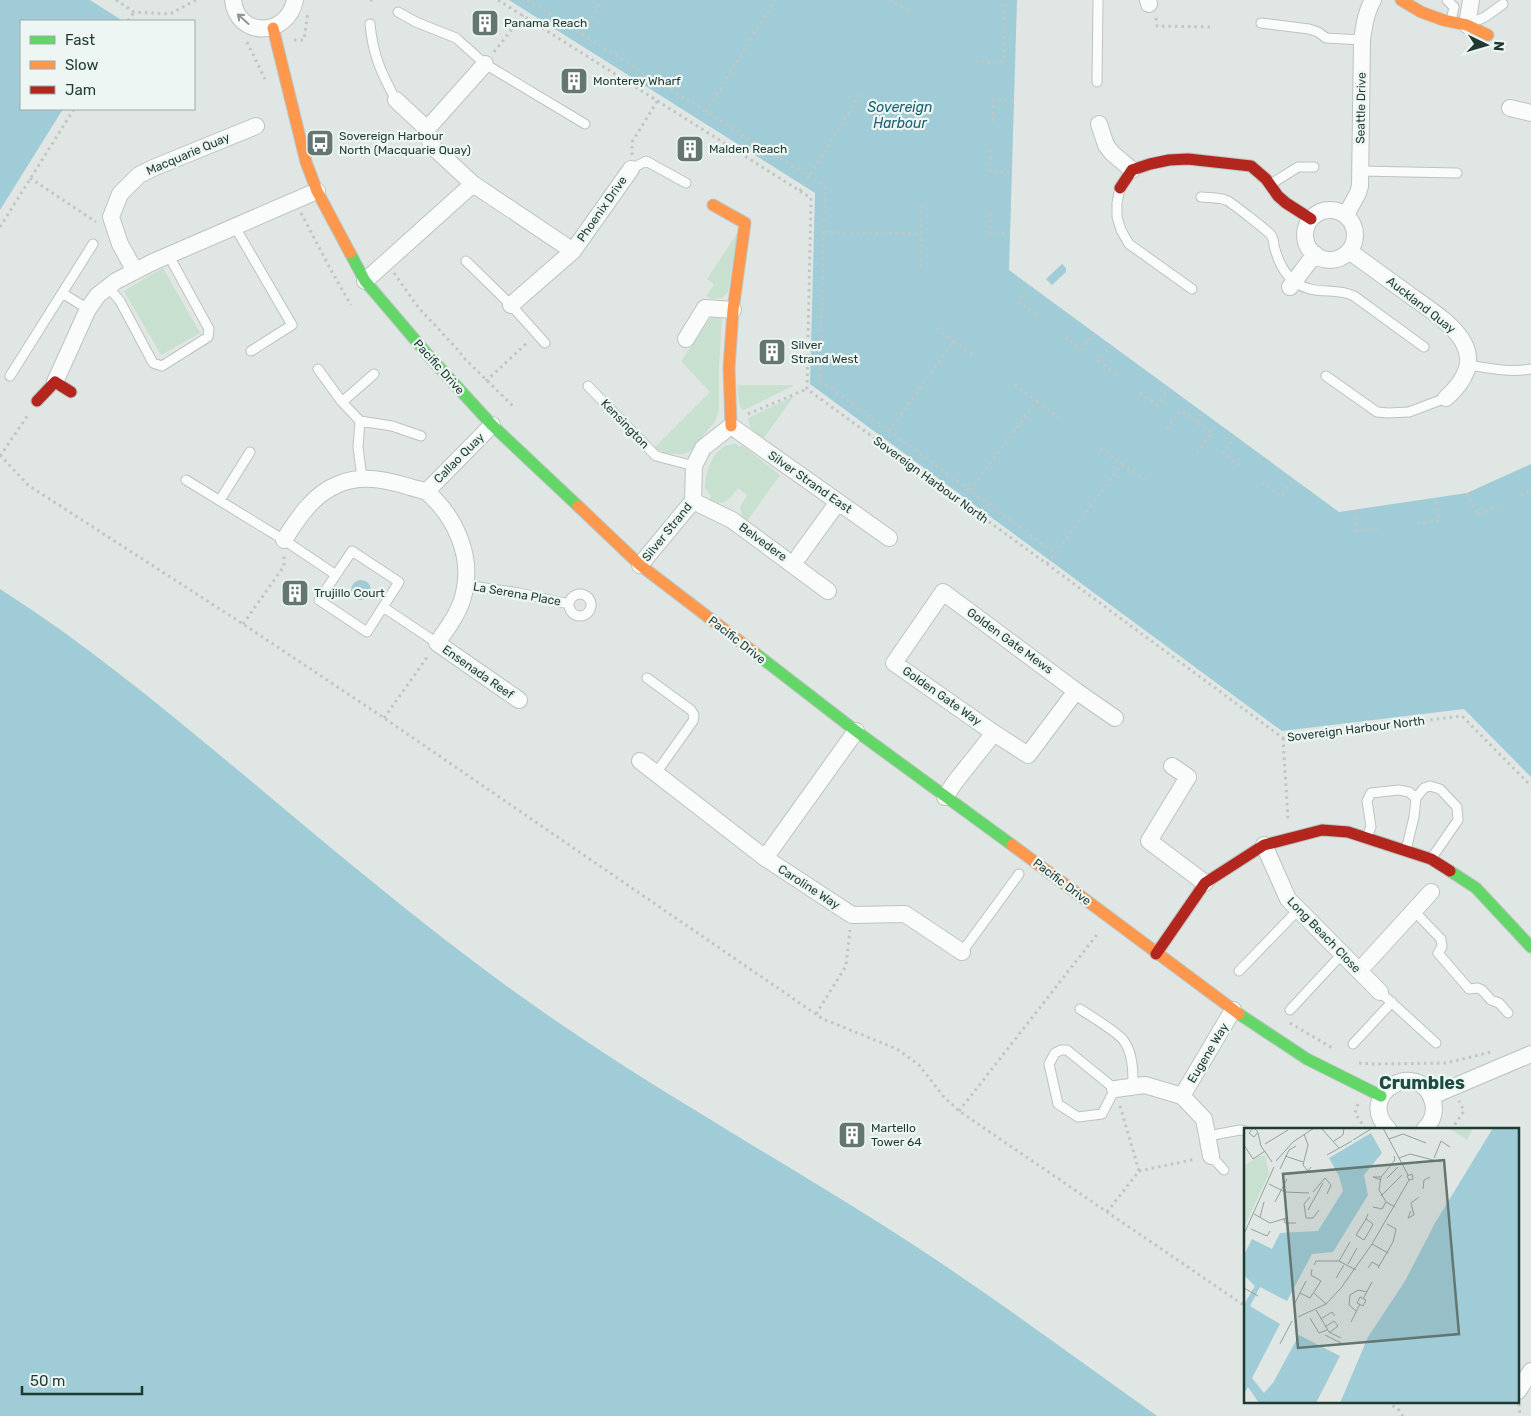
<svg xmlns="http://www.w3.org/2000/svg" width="1531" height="1416" font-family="Rubik,sans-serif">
	<rect width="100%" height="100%" fill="#e0e6e3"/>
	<!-- green -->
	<path fill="#c8e0d0" d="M 738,232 L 728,292 L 722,298 L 712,299 L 706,296 L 714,284 L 707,279 Z
		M 163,268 L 200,333 L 161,355 L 124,291 Z
		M 715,315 L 722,319 L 719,366 L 719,409 L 716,420 L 690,452 L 683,454 L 664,453 L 655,449 L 655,447 L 710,392 L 681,361 L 710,319 Z
		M 737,385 L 793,385 L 793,386 L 744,410 L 740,407 Z
		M 794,396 L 763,439 L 750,427 L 748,418 Z
		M 731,444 L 736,444 L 740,447 L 742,445 L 780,475 L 747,521 L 742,516 L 740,507 L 747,495 L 738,488 C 730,499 723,508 710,499 L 711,496 L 705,488 C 706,470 712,449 731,444 Z"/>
	<!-- water -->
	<path fill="#9fccd6" d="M 0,0 L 90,0 L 120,19 L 118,21 L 21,21 L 21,109 L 63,109 L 0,210 Z
		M 509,0 L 1017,0 L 1009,270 L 1339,512 L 1467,493 L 1531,464 L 1531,777 L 1464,709 L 1282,731 L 810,384 L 815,193 Z
		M 1062,264 L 1066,268 L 1066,272 L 1052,285 L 1046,279 Z
		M351 590a10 10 0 1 1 20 0a10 10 0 1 1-20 0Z
		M 0,589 C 85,643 162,707 239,771 C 325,843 411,916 501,982 C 622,1071 754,1144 881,1224 C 976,1284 1066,1351 1157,1416 L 0,1416 Z"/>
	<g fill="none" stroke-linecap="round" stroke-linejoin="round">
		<defs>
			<path id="lane" d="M 1447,0 L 1454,7 L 1451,21
				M 398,12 L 416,22 L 456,38 L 485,64 L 585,124
				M 1261,23 L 1309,29 L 1318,32 L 1326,38 L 1362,40
				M 1471,23 L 1485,17 L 1503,4
				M 370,24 C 373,55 381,73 396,100
				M 1097,82 L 1098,0
				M 631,169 L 646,161 L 686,183
				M 1360,171 L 1457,173
				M 1271,184 L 1298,167 L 1314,167
				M 1120,188 L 1117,203 L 1117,217 L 1121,230 L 1129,244 L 1192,289
				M 1201,197 C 1210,198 1220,197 1228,201 C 1233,204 1268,231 1271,235 C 1273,238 1274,243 1274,246 C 1278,260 1283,273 1295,282 C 1314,296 1335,287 1354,296 L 1424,347
				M 235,227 L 292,325 L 251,351
				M 466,261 L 511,305 L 545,343
				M 108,287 L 120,301 L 153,363 L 162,366 L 208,337 L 209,329 L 169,256
				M 62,293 L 88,309
				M 1467,365 C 1488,368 1510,373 1531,369
				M 318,369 L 342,402 L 374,374
				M 10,376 L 93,244
				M 1326,376 L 1377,412 L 1388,413 L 1409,412 L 1446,398
				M 588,386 L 656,456 L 694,466
				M 342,402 L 360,421 L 358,447 L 362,478
				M 360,421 L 392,426 L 421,436
				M 186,480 L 284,540 L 336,575
				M 220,500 L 250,452
				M 352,551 L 399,582 L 367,632 L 319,600 Z
				M 465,585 L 519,593 L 569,604
				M569 605a11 11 0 1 1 22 0a11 11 0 1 1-22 0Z
				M 383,607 L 437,643
				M 647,678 L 691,710 L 694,715 L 693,721 L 656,773
				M 1367,837 L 1371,827 L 1367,801 L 1371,793 L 1399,790 L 1409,792 L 1416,798
				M 1406,850 L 1414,817 L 1416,798 L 1424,788 L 1430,786 L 1440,789 L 1457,807 L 1458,820 L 1431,859
				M 1414,911 L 1441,939 L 1442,947 L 1438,953 L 1469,989 L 1478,988 L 1482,990 L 1491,1000 L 1499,1003 L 1508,1013
				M 962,952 L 1019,874
				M 1239,971 L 1298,910
				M 1380,992 L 1436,1043
				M 1080,1009 C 1089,1015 1119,1033 1124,1041 C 1133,1054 1133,1071 1133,1086
				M 1290,1010 L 1342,954
				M 1353,1044 L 1392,1002
				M 1061,1050 L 1067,1050 L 1115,1089 L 1102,1114 L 1078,1117 L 1058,1104 L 1049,1064 L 1055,1053 Z
				M 1208,1136 L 1240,1130 L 1245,1131
				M 1211,1156 L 1224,1170"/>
			<path id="street" d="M 233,0 C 237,38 287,38 295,0
				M 1148,0 L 1149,4
				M 1467,25 L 1471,0
				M 485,64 L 427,129 L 431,145 L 473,184 L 573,251 L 631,169
				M 396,100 L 427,129
				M 1510,108 L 1531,113
				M 1099,124 L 1106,145 L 1112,153 L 1132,170
				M1305 235a25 25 0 1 1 50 0a25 25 0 1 1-50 0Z
				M 1346,215 L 1358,193 L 1360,186 L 1362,40 C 1364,26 1366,12 1373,0
				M 1349,251 C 1370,266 1390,281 1411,296 C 1449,323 1497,352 1446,398
				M 135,271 L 120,244 L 111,217 L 120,194 L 139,175 L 153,168 L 256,126
				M 365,281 L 473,184
				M 1290,287 L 1315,254
				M 511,305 L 573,251
				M 686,339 L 705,308 L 733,310
				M 55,382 L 88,309 L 98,295 L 116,281 L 153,262 L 317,191
				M 426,492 L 492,425
				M 693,501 L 732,520 L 828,591
				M 284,540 C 298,518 313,494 339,484 C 362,474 387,480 410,487 C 416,489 424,490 428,493 C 455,517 473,556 464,593 C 460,612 448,627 437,643 L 519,700
				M 799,556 L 838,502
				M 640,565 L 693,501 L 694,466 L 703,448 L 731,426 L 889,538
				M 1076,691 L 943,592 L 894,663 L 994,733 L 1028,755 L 1076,691 L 1115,718
				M 640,761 L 765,858 L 852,915 L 905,914 L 962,952
				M 1172,766 L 1188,777 L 1149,841 L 1205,883
				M 945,797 L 955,782 L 994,733
				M 1264,845 L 1288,899 L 1380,992
				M 765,858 L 856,731
				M 1359,971 L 1431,892
				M 1115,1089 L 1145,1085 L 1182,1096 L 1204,1119 L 1211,1156
				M 1182,1096 L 1233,1010
				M 1432,1096 L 1531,1054
				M 1389,1130 C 1353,1094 1420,1056 1433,1102 C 1436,1113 1432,1122 1424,1130
				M 1518,1391 L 1531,1371"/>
			<path id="fast" d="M 350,253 L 365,281 L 428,355 L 492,425 L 578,506
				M 755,653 L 856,731 L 1012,845
				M 1450,871 L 1476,888 L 1531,947
				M 1239,1014 L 1307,1059 L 1381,1096"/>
			<path id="slow" d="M 1401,0 L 1421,12 L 1443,20 L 1467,25 L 1488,35
				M 273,28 L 306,162 L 317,191 L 350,253
				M 713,205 L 745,223 L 733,310 L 729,368 L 731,426
				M 578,506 L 640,565 L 755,653
				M 1012,845 L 1239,1014"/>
			<path id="jam" d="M 1120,188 L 1132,170 L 1150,164 L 1169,160 L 1188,159 L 1251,166 L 1266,179 L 1278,196 L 1286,203 L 1311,219
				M 37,401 L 55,382 L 71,392
				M 1156,954 L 1205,883 L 1264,845 L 1322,830 L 1348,832 L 1431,859 L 1450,871"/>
		</defs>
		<!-- lane casing -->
		<use href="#lane" stroke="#bdc3c0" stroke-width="11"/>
		<!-- street casing -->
		<use href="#street" stroke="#bdc3c0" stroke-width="18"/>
		<!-- fast casing -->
		<use href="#fast" stroke="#bcc4c1" stroke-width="13"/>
		<!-- slow casing -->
		<use href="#slow" stroke="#bcc4c1" stroke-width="13"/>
		<!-- jam casing -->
		<use href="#jam" stroke="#bcc4c1" stroke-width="13"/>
		<!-- path -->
		<path stroke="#bfc7c5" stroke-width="3" stroke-dasharray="2.5 4" stroke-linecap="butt" d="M 116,0 L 134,12 L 170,14 L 196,0
			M 370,0 L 375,0
			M 498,0 L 811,198 L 807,389 L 1047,564 L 1283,738 L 1462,716 L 1531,786
			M 527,0 L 825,186 L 820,380 L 1055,553
			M 890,0 L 911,13
			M 1156,18 L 1157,26 L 1213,27
			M 128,21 L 134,12
			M 581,34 L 602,0
			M 294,40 L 304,40 L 308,11
			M 247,42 L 265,79
			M 494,52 L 523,15
			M 975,62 L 1004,62 L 1005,0
			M 706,112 L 775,0
			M 993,121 L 993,100 L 1014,100
			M 991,150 L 990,172 L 1012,172
			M 632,155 L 632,142 L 658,100
			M 30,178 L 96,222
			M 800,191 L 861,92
			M 301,213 L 332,272 L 351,305
			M 990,213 L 990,234 L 1010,234
			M 0,227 L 74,109
			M 824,232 L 921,234 L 922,201
			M 921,267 L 921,234
			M 394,273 L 418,307 L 458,350 L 464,358 L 515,408
			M 1031,286 L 1019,302 L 1036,315
			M 1065,337 L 1082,349 L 1095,333
			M 954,341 L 976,356
			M 1111,345 L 1099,361 L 1117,375
			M 486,381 L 529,341
			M 1140,393 L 1158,405 L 1170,388
			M 1037,401 L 1059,418
			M 748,414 L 807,389
			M 1196,422 L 1202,412
			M 1167,429 L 1181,410 L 1212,433 L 1197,452
			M 889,431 L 954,341 L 934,326
			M 1235,436 L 1223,453 L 1241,466
			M 0,455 L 28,485 L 243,624 L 384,718 L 823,1019 L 897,1049 L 919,1065 L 944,1097 L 959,1111 L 1245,1306
			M 0,456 L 28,415
			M 1122,464 L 1145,480
			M 1262,482 L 1281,496 L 1293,479
			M 970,490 L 1037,401 L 1012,383
			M 1467,493 L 1477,515 L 1498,506
			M 1521,495 L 1531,490
			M 1354,510 L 1357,531 L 1379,529
			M 1417,523 L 1439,521 L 1436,498
			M 1047,564 L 1122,464 L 1098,446
			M 243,624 L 284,566 L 284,555
			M 384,718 L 428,656
			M 1283,738 L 1288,820
			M 816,1014 L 846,966 L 850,930
			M 1290,1023 L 1334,1049
			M 1359,1063 L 1374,1064 L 1446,1063 L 1491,1052
			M 1358,1104 L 1355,1113 L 1366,1130
			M 1120,1106 L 1139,1171
			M 959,1111 L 1099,932
			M 1451,1130 L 1464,1111 L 1459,1101
			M 1107,1212 L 1139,1171 L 1196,1159
			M 1387,1402 L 1398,1409 L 1403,1416
			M 1519,1404 L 1520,1416"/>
		<!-- lane -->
		<use href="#lane" stroke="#fafbfb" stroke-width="9"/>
		<!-- street -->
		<use href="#street" stroke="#fafbfb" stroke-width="16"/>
		<!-- fast -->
		<use href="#fast" stroke="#63d668" stroke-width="11"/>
		<!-- slow -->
		<use href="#slow" stroke="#ff974d" stroke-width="11"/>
		<!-- jam -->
		<use href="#jam" stroke="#b3261e" stroke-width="11"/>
	</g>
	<!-- one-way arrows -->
	<defs><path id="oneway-shaft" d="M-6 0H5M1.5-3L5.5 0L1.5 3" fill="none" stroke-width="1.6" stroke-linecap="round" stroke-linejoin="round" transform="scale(1.25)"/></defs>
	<use stroke="#8c9a97" href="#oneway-shaft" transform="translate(243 19) rotate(-138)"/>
	<!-- icons -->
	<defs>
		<symbol id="building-square" viewBox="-11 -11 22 22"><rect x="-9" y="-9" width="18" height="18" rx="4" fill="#637671" stroke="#edf6f2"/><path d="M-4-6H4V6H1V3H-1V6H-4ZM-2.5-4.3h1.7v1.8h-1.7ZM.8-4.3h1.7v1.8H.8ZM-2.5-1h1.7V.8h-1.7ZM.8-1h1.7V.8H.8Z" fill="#fff"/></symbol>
		<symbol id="bus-square" viewBox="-11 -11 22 22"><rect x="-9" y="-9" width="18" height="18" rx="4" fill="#637671" stroke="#edf6f2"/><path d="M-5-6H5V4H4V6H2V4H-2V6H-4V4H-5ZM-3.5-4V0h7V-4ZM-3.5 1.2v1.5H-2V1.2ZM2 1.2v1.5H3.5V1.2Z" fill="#fff"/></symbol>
	</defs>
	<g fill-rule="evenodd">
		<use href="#building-square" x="469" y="7" width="32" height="32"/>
		<use href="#building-square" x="558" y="65" width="32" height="32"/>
		<use href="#bus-square" x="304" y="127" width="32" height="32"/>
		<use href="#building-square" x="674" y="133" width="32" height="32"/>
		<use href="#building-square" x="756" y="336" width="32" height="32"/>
		<use href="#building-square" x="279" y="577" width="32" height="32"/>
		<use href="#building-square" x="836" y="1119" width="32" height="32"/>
	</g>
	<g text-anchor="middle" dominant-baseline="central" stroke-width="4.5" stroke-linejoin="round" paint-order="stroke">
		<!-- poi labels -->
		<g font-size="12" fill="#1f3933" stroke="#edf6f2" text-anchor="start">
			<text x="504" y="23">Panama Reach</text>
			<text x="593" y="81">Monterey Wharf</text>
			<text x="339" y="136">Sovereign Harbour<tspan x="339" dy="14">North (Macquarie Quay)</tspan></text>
			<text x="709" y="149">Malden Reach</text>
			<text x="791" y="345">Silver<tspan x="791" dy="14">Strand West</tspan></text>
			<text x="314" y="593">Trujillo Court</text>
			<text x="871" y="1128">Martello<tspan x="871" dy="14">Tower 64</tspan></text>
		</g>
		<!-- street labels -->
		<g font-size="12" fill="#1f3933" stroke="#edf6f2">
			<text transform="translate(1361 108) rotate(-89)">Seattle Drive</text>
			<text transform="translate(188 154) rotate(-23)">Macquarie Quay</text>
			<text transform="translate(602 209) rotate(-55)">Phoenix Drive</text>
			<text transform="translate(1421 305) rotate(38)">Auckland Quay</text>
			<text transform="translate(439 367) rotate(48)">Pacific Drive</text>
			<text transform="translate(625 424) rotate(46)">Kensington</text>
			<text transform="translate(459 458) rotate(-45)">Callao Quay</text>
			<text transform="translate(931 480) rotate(36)">Sovereign Harbour North</text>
			<text transform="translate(810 482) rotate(35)">Silver Strand East</text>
			<text transform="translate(667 532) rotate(-51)">Silver Strand</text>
			<text transform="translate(763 542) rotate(36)">Belvedere</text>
			<text transform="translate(517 594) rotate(10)">La Serena Place</text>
			<text transform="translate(737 640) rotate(38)">Pacific Drive</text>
			<text transform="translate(1010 641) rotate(36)">Golden Gate Mews</text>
			<text transform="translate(478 672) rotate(35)">Ensenada Reef</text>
			<text transform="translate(942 696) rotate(35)">Golden Gate Way</text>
			<text transform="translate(1356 729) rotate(-7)">Sovereign Harbour North</text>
			<text transform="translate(1062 882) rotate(37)">Pacific Drive</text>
			<text transform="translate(809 887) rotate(33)">Caroline Way</text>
			<text transform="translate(1324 935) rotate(46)">Long Beach Close</text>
			<text transform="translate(1208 1053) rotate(-59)">Eugene Way</text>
		</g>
		<!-- water labels -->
		<g font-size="14" font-style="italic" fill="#196175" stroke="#edf6f2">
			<text x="900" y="107">Sovereign<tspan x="900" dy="16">Harbour</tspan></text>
		</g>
		<!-- district labels -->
		<g font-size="18" font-weight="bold" fill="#1b4b41" stroke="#edf6f2">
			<text x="1422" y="1083">Crumbles</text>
		</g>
	</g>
	<!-- overview -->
	<g transform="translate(1244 1128)">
		<rect width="275" height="275" fill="#e0e6e3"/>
		<path d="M 205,0 L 229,0 L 223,12 ZM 15,28 L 21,28 L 25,46 L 0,99 L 0,38 Z" fill="#c8e0d0"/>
		<path d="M 249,0 L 275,0 L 275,275 L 96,275 L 124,209 L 161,153 L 191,95 ZM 127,5 L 138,25 L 120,47 L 124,67 L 89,124 L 68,126 L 43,173 L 16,159 L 6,178 L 36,196 L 8,250 L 20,265 L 29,255 L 55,207 L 96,228 L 72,275 L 15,275 L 4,259 L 0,266 L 0,176 L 11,158 L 0,147 L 0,127 L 8,111 L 28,121 L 36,105 L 74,103 L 99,63 L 95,48 L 85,30 Z" fill="#9fccd6"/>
		<path fill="none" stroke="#93a19d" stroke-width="1" d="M 9,0 L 5,5 L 10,9 L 14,4 L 10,0M 77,0 L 95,20M 139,0 L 164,47M 14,5 L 17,18 L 28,34M 60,6 L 64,17 L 59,37 L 64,43 L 67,39M 145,11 L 159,6 L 182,15M 109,12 L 127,1M 90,13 L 99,7 L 100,0M 21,16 L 44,2M 0,17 L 9,31 L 21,23M 83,27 L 108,13M 41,28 L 59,34M 150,28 L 151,32 L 137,49 L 135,62 L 142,74 L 151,79M 155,30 L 166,26 L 197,34M 190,30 L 197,13 L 206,19M 32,33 L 49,14 L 70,0M 36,41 L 45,22 L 52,18M 143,50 L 154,39M 137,52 L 129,49 L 137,49M 25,56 L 41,64 L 65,65M 179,61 L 180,52 L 186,49M 69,64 L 81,50 L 87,57 L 83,66M 137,68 L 158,47M 66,69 L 60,76 L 62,90 L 69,90 L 75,82M 31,74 L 43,51M 129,79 L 138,81 L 142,74M 64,82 L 79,55M 167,83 L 164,90 L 170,87 L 167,75 L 175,69M 10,86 L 26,95 L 43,90M 124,86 L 122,91 L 129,96 L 127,100M 16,89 L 20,74M 40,90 L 41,95 L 52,95M 122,91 L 112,107 L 120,112 L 127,100M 7,101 L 23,108 L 26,103M 0,106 L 30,39M 128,116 L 144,125M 95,133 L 106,114M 95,133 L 112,142M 104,136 L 113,120M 70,137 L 72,133 L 95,133M 124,140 L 128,134 L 135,138M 134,140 L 149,114 L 152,101 L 143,96M 92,150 L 100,137M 0,160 L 14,168M 56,165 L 66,170 L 77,153 L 67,147 L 68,141M 70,165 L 82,176M 116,169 L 122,172 L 119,178 L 113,175 ZM 119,171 L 128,154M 51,175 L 62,153M 72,182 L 85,204 L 97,210M 112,183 L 105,177 L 106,167 L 114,162 L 123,164M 54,189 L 82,176 L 97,160 L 128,116 L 165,52 L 169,51 L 168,46 L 163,48 L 165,52M 66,190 L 75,205 L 83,202M 77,191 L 88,184 L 91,188M 107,194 L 116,176M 81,199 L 90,193 L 94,198 L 85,205M 81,207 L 97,215M 36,216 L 48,193"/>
		<path fill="#637671" fill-opacity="0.15" stroke="#637671" stroke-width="2.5" d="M 200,32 L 215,206 L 54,220 L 39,46 Z"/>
		<rect width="275" height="275" fill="none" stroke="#1f3933" stroke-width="2.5"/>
	</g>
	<!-- legend -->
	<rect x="20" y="20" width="175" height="90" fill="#edf6f2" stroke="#9baaa6"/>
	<rect x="30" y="36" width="25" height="8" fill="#63d668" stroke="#9baaa6"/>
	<text x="65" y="45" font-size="15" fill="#1f3933">Fast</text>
	<rect x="30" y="61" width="25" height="8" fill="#ff974d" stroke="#9baaa6"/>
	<text x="65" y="70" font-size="15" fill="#1f3933">Slow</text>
	<rect x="30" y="86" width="25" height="8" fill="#b3261e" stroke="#9baaa6"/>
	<text x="65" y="95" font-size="15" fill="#1f3933">Jam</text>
	<!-- north arrow -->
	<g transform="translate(1486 45) rotate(95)" stroke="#edf6f2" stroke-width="4" paint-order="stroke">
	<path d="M0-4L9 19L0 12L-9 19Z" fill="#1f3933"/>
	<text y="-8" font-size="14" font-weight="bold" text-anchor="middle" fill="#1f3933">N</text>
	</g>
	<!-- scale -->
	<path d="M22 1386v8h120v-8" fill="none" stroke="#1f3933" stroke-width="2.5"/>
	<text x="30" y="1386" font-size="15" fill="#1f3933" stroke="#edf6f2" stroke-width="4" paint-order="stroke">50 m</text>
</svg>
